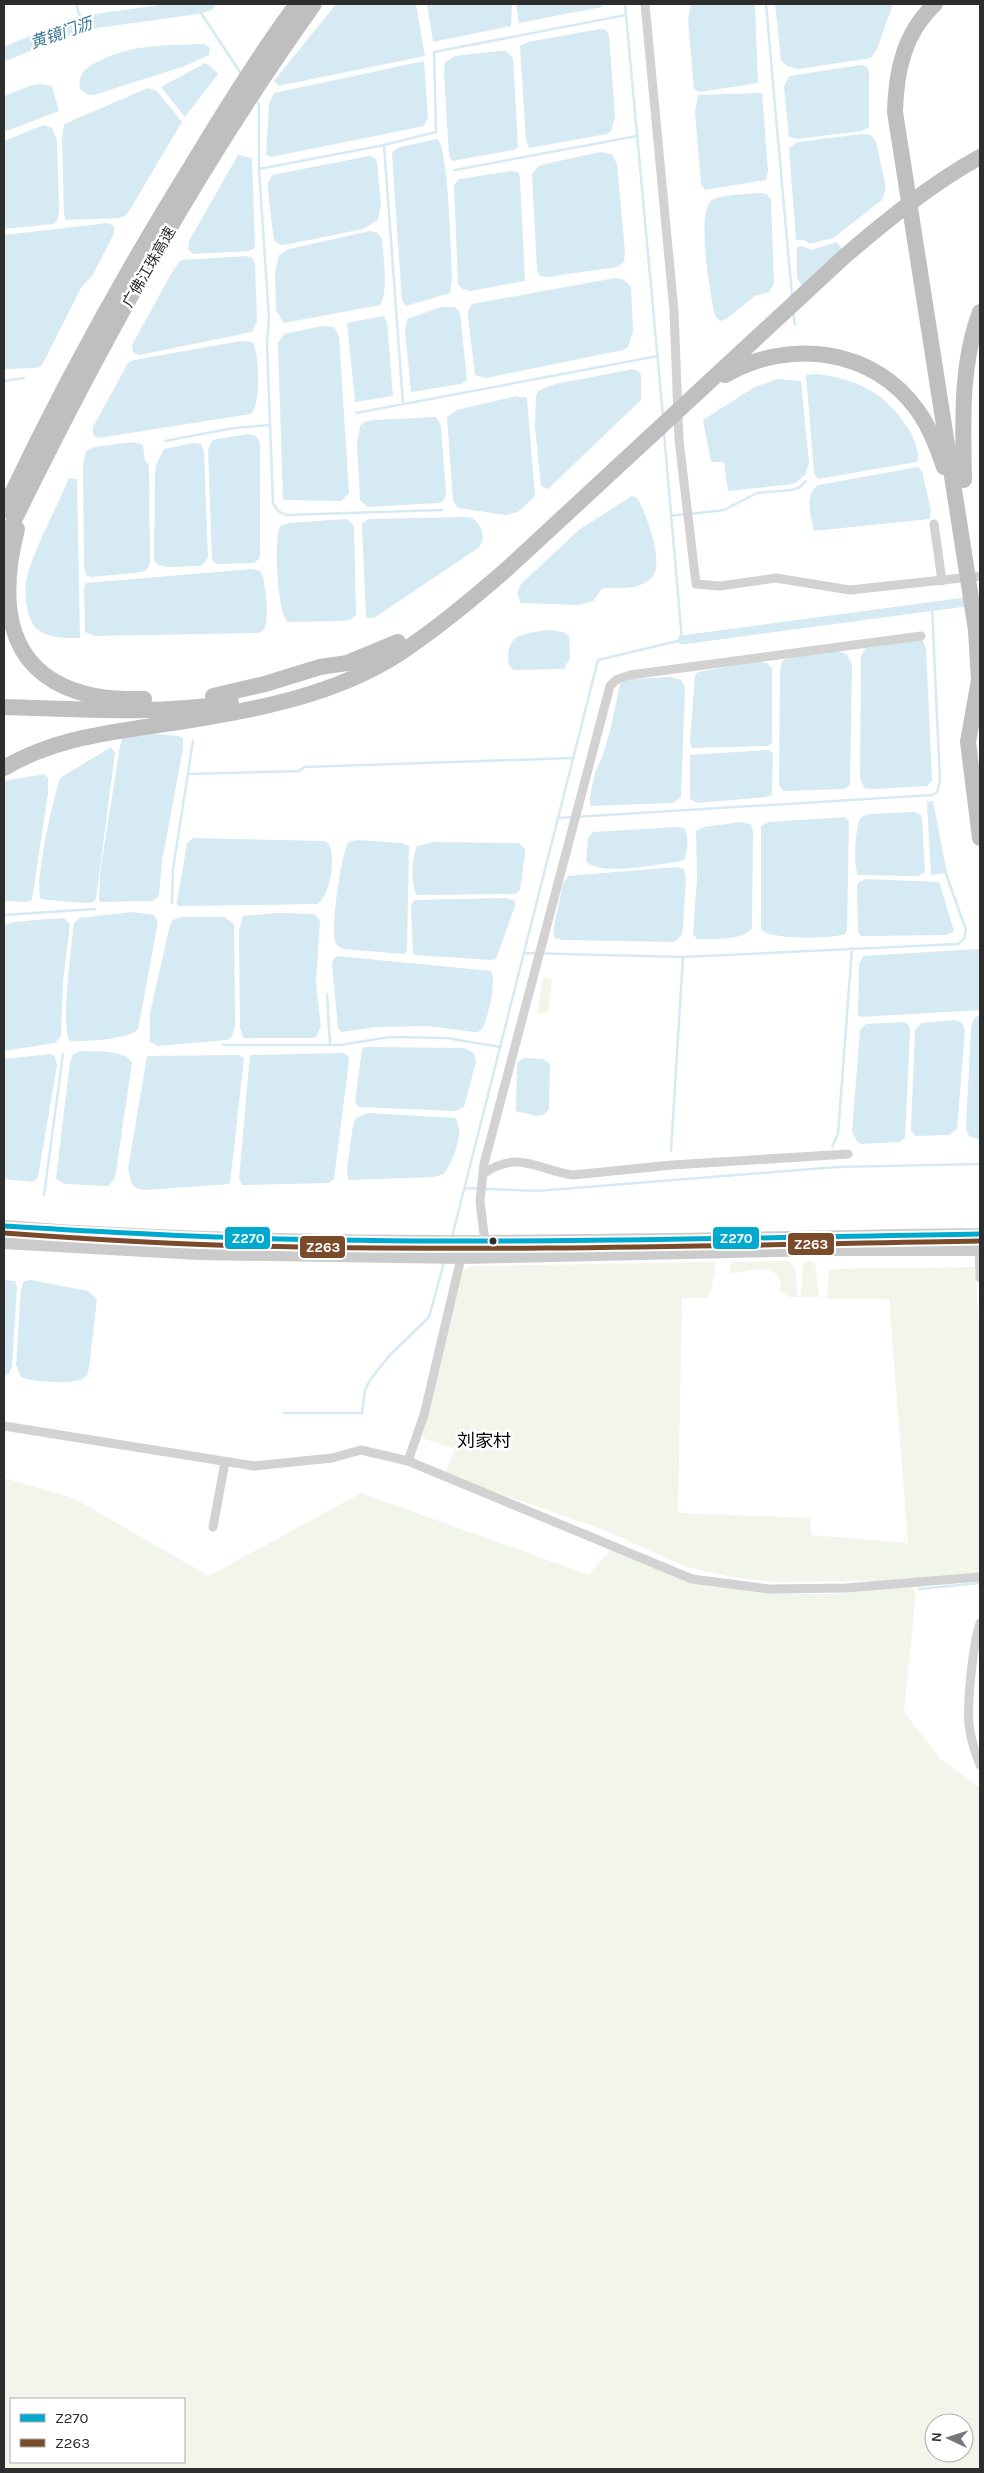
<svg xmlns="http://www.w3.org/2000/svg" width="984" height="2473" font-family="Karla,'Noto Sans SC',sans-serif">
	<rect width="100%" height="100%" fill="#fff"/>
	<!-- green -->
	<path fill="#f1f5ea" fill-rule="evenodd" d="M 543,977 L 552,979 L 548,1012 L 537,1013 Z
		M 809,1260 L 815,1263 L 819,1297 L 801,1297 L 803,1264 Z
		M 790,1261 L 795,1270 L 798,1297 L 789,1297 L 779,1291 L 781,1281 C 772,1262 749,1271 730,1274 L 730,1266 L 733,1262 Z
		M 715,1262 L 715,1274 L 708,1298 L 682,1298 L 678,1513 L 810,1518 L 811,1535 L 908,1543 L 889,1299 L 827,1299 L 829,1269 L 975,1267 L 980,1338 L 980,1575 L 881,1581 L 775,1582 L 730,1577 L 684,1566 L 604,1530 L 445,1474 L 455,1449 L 422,1438 L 461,1276 L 465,1269 L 473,1266 Z
		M 4,1478 L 73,1498 L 209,1576 L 361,1493 L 589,1575 L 612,1548 L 681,1579 L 758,1593 L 834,1594 L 910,1585 L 916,1593 L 904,1712 L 940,1759 L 980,1787 L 980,2469 L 4,2469 ZM 11,2399 L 184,2399 L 184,2462 L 11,2462 ZM 934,2423 L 964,2423 L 964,2453 L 934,2453 Z"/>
	<!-- water -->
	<path fill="#d5eaf3" d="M 336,4 L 416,4 L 425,56 L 278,86 L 274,81 Z
		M 427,4 L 512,4 L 511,26 L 433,42 Z
		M 516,4 L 602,4 L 602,7 L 519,23 Z
		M 691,4 L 755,4 L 758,83 L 700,92 L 694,89 L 688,20 Z
		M 775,4 L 893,4 L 877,49 L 871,58 L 799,69 L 787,66 L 781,61 Z
		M 600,29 L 606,30 L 609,35 L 615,116 L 611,131 L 607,134 L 529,148 L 526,140 L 520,46 L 528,42 Z
		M 205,44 L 210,48 L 209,55 L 182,67 L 94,95 L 88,95 L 80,89 C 77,73 87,67 99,61 C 135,43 166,46 205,44 Z
		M 499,51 L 506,51 L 513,58 L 518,147 L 513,150 L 452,161 L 449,156 L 444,74 L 445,62 L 455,56 Z
		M 424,61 L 428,117 L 424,126 L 271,157 L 266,155 L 269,104 L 274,93 Z
		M 205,63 L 209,65 L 218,74 L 185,117 L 161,87 Z
		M 861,65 L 867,67 L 869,72 L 869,127 L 862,131 L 797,139 L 789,137 L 784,87 L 789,76 Z
		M 40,84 L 52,86 L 59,111 L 4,132 L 4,96 L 32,85 Z
		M 148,88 L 157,91 L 182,122 L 129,211 L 125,216 L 119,218 L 66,220 L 64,215 L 62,138 L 64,124 Z
		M 762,93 L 768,171 L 766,180 L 705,190 L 701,184 L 695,111 L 698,95 Z
		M 43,125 L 52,128 L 57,140 L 59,212 L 57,221 L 53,224 L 4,229 L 4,141 Z
		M 862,134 L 871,135 L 876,141 L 886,188 L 882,200 L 833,238 L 810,244 L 804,240 L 796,240 L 789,148 L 798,142 Z
		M 437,139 C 449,147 451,258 452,279 L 450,293 L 406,306 L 402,301 L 392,155 L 393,151 L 400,147 Z
		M 600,152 L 612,154 L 617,164 L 625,251 L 624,262 L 617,267 L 547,277 L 540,276 L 537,270 L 532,174 L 539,166 L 545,164 Z
		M 238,155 L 252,158 L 255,248 L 249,251 L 193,254 L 188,249 L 189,241 Z
		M 369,156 L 375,158 L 377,162 L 381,204 L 378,220 L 363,229 L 289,244 L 281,245 L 274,241 L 268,191 L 268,183 L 272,175 Z
		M 511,171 L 518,172 L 520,178 L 525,281 L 470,291 L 462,289 L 458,284 L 454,185 L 459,179 Z
		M 761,193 L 767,194 L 771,200 L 774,284 L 769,292 L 755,296 L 726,319 L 720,321 L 715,316 C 711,297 696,215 711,201 C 718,194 750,194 761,193 Z
		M 108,223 L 114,226 L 114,234 L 92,276 L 82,286 L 42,365 L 36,368 L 5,369 L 4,235 Z
		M 370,231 L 378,233 L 382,239 C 383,256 389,292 380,305 L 284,323 L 276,310 L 275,273 L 279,255 L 289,249 Z
		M 837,242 L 843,250 L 802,287 L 797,277 L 797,247 L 802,246 L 811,250 Z
		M 247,256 L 252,258 L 255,263 L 257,321 L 252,332 L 139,355 L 133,352 L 132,345 L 172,272 L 181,260 Z
		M 615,278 L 622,279 L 631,286 L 633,332 L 628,347 L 623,350 L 486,378 L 475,375 L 468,318 L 468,311 L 472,304 Z
		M 441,307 L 455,307 L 460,313 L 467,380 L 461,384 L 411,392 L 405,331 L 407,319 Z
		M 384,316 L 387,322 L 393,396 L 355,402 L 347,323 Z
		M 322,326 L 334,327 L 339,336 L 349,493 L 341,501 L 283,500 L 278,343 L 284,334 Z
		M 241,341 L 252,342 C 260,352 261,405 251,414 L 98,438 L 93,435 L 93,427 L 128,363 L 134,360 Z
		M 634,369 L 640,372 L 641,376 L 641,400 L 548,489 L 541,486 L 535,428 L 536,395 L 538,391 L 555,384 Z
		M 816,374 C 855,378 886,393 907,427 C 913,436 919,449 918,460 L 916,462 L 818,479 L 814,473 L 806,375 Z
		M 777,379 L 801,381 L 809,463 L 805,475 L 794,484 L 728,491 L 724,462 L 711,462 L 703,420 L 753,388 Z
		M 516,396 L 527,398 L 535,496 L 518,512 L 506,515 L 458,508 L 453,501 L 447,417 L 457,410 Z
		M 436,417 L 441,426 L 446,494 L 444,500 L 439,503 L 368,507 L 360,500 L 357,444 L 360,426 L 364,422 L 373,420 Z
		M 248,434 L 256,436 L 260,443 L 260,558 L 254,563 L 216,564 L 212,559 L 208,450 L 212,441 L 217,439 Z
		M 132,442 L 143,445 L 145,461 L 149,466 L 150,563 L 146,571 L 142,572 L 91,577 L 86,575 L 84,567 L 83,466 L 86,451 L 95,447 Z
		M 193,443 L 201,444 L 204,452 L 208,557 L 203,565 L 199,566 L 167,567 L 158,565 L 155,562 L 154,557 L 155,475 L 156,465 L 164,449 Z
		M 918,467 L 922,471 L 931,511 L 929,519 L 814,531 C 811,516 804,495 818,485 Z
		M 69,478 L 77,479 L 80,638 C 66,638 47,639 36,628 C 25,616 23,588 28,573 C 38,541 56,509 69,478 Z
		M 632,496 L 637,498 C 646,513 664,560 653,576 C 650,580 642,585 637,586 C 626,590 613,586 602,589 L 593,601 L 578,605 L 521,603 L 517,593 L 521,584 L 580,529 Z
		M 469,517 C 481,521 488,538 478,548 L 374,618 L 366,618 L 362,524 L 368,519 Z
		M 346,519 L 349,520 L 354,527 L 356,615 L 350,620 L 343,621 L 288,622 C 277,614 274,539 280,526 L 289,523 Z
		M 252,569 L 260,571 C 266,578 269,619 265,627 C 264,629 261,632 259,633 L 95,636 L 85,632 L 84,589 L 86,583 Z
		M 549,630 L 563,632 L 569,636 L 570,658 L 564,669 L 514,670 L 509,666 C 504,633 523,634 549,630 Z
		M 922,639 L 926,648 L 932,781 L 927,786 L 874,789 L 864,788 L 860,778 L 861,656 L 866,648 Z
		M 837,651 L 847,654 L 852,665 L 850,785 L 844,789 L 783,791 L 779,785 L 780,672 L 782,661 L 790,657 Z
		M 758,661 L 768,664 L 772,669 L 772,743 L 768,746 L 692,748 L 690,742 L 695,675 L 698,672 Z
		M 670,677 L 680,679 L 685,686 L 681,797 L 673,803 L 590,806 L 590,796 L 595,773 L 603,755 L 611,727 L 620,684 L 632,679 Z
		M 130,732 L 178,736 L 183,738 L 183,749 L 162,861 L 159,895 L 153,901 L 102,902 L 99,901 L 100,873 L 120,746 L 123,736 Z
		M 111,747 L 115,753 L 96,899 C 93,902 93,902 89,903 C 84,903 44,900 41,899 C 33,885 54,796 60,778 Z
		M 769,750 L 773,753 L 772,795 L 766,797 L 697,803 L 690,799 L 690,755 Z
		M 44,774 L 48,778 L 48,793 L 32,900 L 27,902 L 4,901 L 4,781 Z
		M 933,801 L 947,873 L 931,875 L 927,802 Z
		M 915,812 L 921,815 L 922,820 L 925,872 L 918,876 L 858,875 C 853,866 855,826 861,817 L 870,814 Z
		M 845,817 L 849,822 L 847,931 L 845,934 C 833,939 768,940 761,929 L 761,826 L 769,822 Z
		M 742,822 L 750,824 L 753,831 L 752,928 C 743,941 711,939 697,939 L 693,934 L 697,878 L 696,831 L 704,827 Z
		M 678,827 L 684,828 C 689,837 688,851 684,860 L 680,861 C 661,864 598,877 586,861 L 588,838 L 593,832 Z
		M 193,838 L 325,841 C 339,847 330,899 317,904 L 178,906 L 177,902 L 186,849 L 187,843 Z
		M 357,840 L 402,843 L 409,846 L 407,950 L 404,954 L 343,949 C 340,947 336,946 335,941 C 331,928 341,851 349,842 Z
		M 433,842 L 519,843 L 525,849 L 525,854 L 520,890 L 514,894 L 417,895 C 410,886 412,857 417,846 Z
		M 676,867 L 684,869 L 686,877 L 683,927 C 682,935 681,939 673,942 L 562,940 L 555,938 L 553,931 L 563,884 L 568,876 Z
		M 866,879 L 939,882 L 954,931 L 947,935 L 861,936 L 858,932 L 857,886 L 859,882 Z
		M 506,898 L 515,901 L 515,906 L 496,959 L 491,960 L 415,955 L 413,953 L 411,906 L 414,900 Z
		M 132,912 L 154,915 L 158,922 L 138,1029 C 131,1039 84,1042 70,1041 C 60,1031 72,941 74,923 L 79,918 Z
		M 278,913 L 314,914 L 320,920 L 316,982 L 321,1026 L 317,1036 L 312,1038 L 243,1038 L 240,1028 L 239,930 L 243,916 Z
		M 181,917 L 224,917 L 234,924 L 235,1025 L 232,1037 L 227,1040 L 158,1046 L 150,1042 L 150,1013 L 170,925 L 173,920 Z
		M 64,918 L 70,924 L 63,982 L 61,1036 L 55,1043 L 4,1051 L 5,925 C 9,921 54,919 64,918 Z
		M 979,949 L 980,1010 L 860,1017 L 858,1015 L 859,964 L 863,956 Z
		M 337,956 L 491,971 C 497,977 488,1023 481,1030 C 479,1032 477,1032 474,1032 L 429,1026 L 376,1027 L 342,1032 L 338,1028 L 332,964 L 333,960 Z
		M 980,1015 L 980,1140 L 969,1136 L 966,1129 L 971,1027 L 974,1018 Z
		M 955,1020 L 962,1023 L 965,1030 L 957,1129 L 949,1135 L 915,1136 L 911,1129 L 915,1030 L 921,1023 Z
		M 905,1022 L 909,1026 L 910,1030 L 905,1138 L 899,1142 L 861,1144 L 857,1141 L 852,1132 L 860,1030 L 866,1024 Z
		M 365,1047 L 464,1048 L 474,1053 L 476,1062 L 464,1107 L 456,1111 L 358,1107 L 355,1102 L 362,1049 Z
		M 80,1051 C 93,1052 125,1049 132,1063 L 115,1178 L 108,1186 L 64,1184 L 56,1178 L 70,1062 L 73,1054 Z
		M 343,1053 L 348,1056 L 349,1061 L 334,1179 L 329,1183 L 242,1185 L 239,1178 L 250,1055 Z
		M 51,1054 L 55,1056 L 57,1065 L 38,1177 L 34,1182 L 4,1179 L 4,1059 Z
		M 239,1055 L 244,1058 L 230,1184 L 146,1190 L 138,1189 L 132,1185 L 128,1169 L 147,1056 Z
		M 524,1058 L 543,1059 L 550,1064 L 549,1109 L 544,1115 L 536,1116 L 516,1111 L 517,1064 L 521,1059 Z
		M 368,1113 L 455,1118 C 466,1131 453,1161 444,1174 L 434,1177 L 348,1180 L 347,1168 L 353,1125 L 356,1118 Z
		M 4,1280 L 15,1281 L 17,1287 L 12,1366 L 9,1374 L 4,1376 Z
		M 31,1280 L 88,1291 L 97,1299 L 89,1368 C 88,1372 87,1375 84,1378 C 75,1385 31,1382 21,1377 L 16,1365 L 21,1289 L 24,1281 Z"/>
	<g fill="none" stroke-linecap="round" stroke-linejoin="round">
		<!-- stream -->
		<path stroke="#d5eaf3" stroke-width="2.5" d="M 76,4 L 82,23
			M 625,4 L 663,416
			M 766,4 L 792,296
			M 197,7 L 242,75
			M 256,99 L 259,105 L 259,169 L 269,319 L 267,343 L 273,503 L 278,511 L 286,515 L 442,510
			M 384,145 L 403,404
			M 259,169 L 384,145 L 436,132 L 434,52 L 626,15
			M 455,170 L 637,136
			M 793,312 L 795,325
			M 4,381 L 24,378
			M 356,413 L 658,356
			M 165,441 L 234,428 L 270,425
			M 690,514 L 724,510 L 757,493 L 792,490 L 800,487 L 806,481
			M 671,516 L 685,514
			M 188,774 L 299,771 L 304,767 L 573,758
			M 558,818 L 932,795 L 937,792 L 940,781 L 932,606
			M 172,903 L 173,869 L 193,741
			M 4,915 L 95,909
			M 524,953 L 683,957 L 958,944 L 964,939 L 966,930 L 945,871
			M 327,994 L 330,1045
			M 223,1045 L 340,1045 L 390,1037 L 446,1038 L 501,1047
			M 832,1147 L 838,1134 L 852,948
			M 671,1151 L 683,957
			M 465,1188 L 537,1191 L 837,1167 L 980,1164
			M 44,1195 L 63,1054
			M 452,1237 L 598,660 L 682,640 L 664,433
			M 284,1413 L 362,1413 L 365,1390 L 370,1380 L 389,1356 L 429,1317 L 444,1262
			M 919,1589 L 980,1583"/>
		<!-- canal -->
		<path stroke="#d5eaf3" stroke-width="9" d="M 682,640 L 980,600"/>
		<!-- river -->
		<path stroke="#d5eaf3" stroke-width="14" d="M 4,54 L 82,23 L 197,7 L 208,4"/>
		<!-- street -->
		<path stroke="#d2d2d2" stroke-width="9" d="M 645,4 L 674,311 L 679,440 L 696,584 L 720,586 L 776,578 L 850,590 L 980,576
			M 934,524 L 942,581
			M 483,1174 C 519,1149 537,1170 573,1175 L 672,1165 L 848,1154
			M 485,1242 L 480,1201 L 484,1164 L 610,686 L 616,680 L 630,675 L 921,636
			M 979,1250 L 980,1278
			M 4,1426 L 254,1466 L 332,1458 L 361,1450 L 408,1461 L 692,1579 L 769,1589 L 846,1588 L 980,1577
			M 408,1461 L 424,1415 L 461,1258 L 461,1242
			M 213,1527 L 225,1462
			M 980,1623 C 973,1645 967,1701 969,1724 C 970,1738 975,1752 980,1765"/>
		<!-- secondary -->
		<path stroke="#cbcbcb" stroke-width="12" d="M 4,1226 C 329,1251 655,1238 980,1234
			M 4,1243 L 198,1254 L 461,1258 L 824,1250 L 980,1250"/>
		<!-- highway -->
		<path stroke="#bfbfbf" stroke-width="16" d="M 935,4 C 904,33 896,71 895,112 L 976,630 L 979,680 L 968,742 L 980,838
			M 725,375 C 789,338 874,348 918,411 C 930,428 937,447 944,467
			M 964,480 C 963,425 960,365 980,312
			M 4,510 C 60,391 123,276 192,165 C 225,110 259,55 297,4
			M 17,529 C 0,596 2,668 79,692 C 100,699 122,699 144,699
			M 4,541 C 94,355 194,172 314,4
			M 213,696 L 265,684 L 320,667 L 347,663 L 398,642
			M 4,707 C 79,709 156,715 231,703
			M 4,768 C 68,730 144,730 215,716 C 278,705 345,689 400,653 C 438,628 472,599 507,569 L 845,256 C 887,220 931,184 980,157"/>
		<defs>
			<path id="bus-1" d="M 4,1226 C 86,1231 167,1236 249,1238 C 493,1245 736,1238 980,1234"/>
			<path id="bus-2" d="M 4,1233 C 85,1239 167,1244 249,1246 C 493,1252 736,1245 980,1241"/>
		</defs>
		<!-- bus-1 casing -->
		<use href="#bus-1" stroke="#fff" stroke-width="9"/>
		<!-- bus-2 casing -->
		<use href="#bus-2" stroke="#fff" stroke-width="9"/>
		<!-- bus-1 -->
		<use href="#bus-1" stroke="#00a9ce" stroke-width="5"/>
		<!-- bus-2 -->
		<use href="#bus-2" stroke="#7a4b2a" stroke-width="5"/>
	</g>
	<!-- markers -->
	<circle fill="#2d2d2d" stroke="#fff" stroke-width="2" cx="493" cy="1241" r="4.5"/>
	<g text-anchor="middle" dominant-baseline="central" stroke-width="5" stroke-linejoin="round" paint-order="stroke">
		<!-- street labels -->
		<g font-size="15" fill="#2d2d2d" stroke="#fff">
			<text transform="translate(149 267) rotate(-60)">广佛江珠高速</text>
		</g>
		<!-- water labels -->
		<g font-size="16" font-style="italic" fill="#357795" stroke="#fff">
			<text transform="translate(61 33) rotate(-19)">黄镜门沥</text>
		</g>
		<!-- quarter labels -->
		<g font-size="18" fill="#000" stroke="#fff">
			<text x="484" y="1441">刘家村</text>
		</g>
	</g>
	<g stroke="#fff" stroke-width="2">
		<rect x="224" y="1226" width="47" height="24" rx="5" fill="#00a9ce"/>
		<rect x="712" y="1226" width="48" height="24" rx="5" fill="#00a9ce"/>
		<rect x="787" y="1232" width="48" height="24" rx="5" fill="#7a4b2a"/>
		<rect x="299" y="1235" width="47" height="24" rx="5" fill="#7a4b2a"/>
	</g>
	<g font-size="14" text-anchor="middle" font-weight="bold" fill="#fff">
		<text x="248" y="1243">Z270</text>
		<text x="736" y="1243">Z270</text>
		<text x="811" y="1249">Z263</text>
		<text x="323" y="1252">Z263</text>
	</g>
	<!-- border -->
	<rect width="984" height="2473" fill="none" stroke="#2d2d2d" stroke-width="10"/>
	<!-- legend -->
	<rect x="10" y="2398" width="175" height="65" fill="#ffffff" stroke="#ababab"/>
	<rect x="20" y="2414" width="25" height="8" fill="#00a9ce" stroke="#ababab"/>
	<text x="55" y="2423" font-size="15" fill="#2d2d2d">Z270</text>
	<rect x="20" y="2439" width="25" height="8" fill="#7a4b2a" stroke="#ababab"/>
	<text x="55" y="2448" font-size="15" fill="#2d2d2d">Z263</text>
	<!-- north arrow -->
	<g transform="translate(949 2438) rotate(274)"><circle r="24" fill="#ffffff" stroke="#ababab"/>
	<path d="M0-4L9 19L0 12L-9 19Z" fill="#767676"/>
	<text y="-8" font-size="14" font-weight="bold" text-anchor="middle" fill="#2d2d2d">N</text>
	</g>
</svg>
